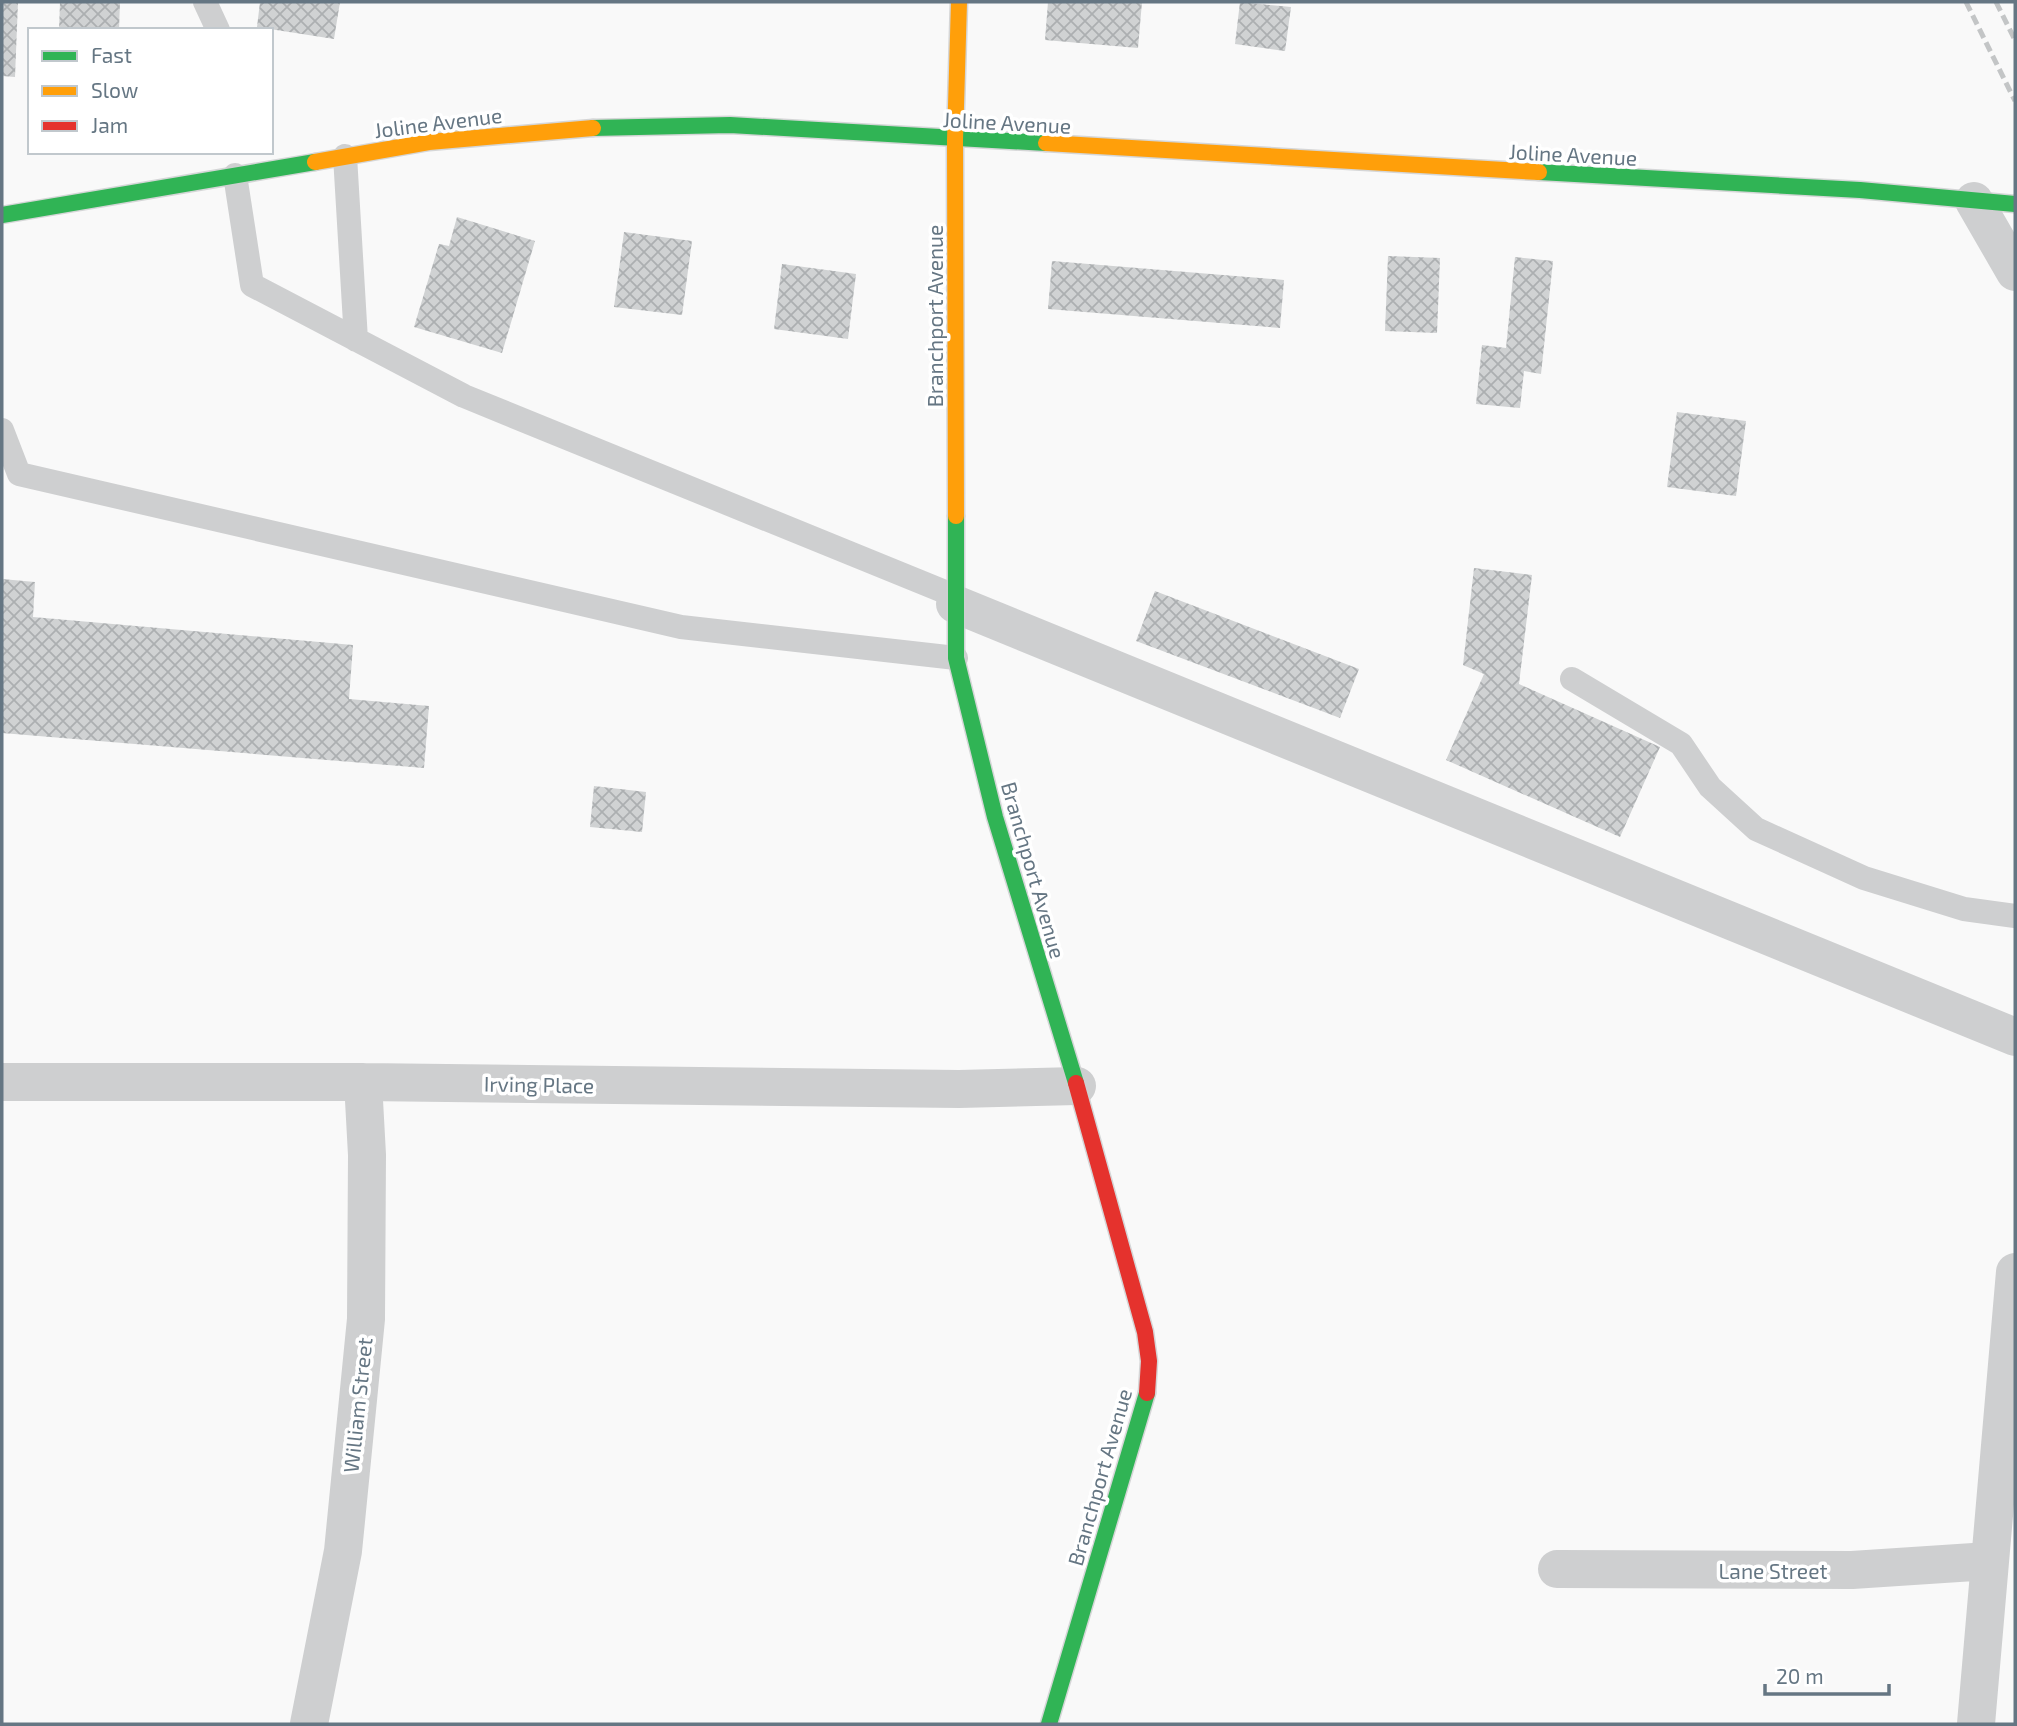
<svg xmlns="http://www.w3.org/2000/svg" width="2017" height="1726" font-family="'Exo 2',sans-serif">
	<defs>
		<pattern id="building-cross-hatch" width="8" height="8" patternUnits="userSpaceOnUse" patternTransform="scale(1.75)"><rect width="8" height="8" fill="#d0d2d3"/><path d="M0 0l8 8M0 8l8-8" fill="none" stroke="#acafb1"/></pattern>
	</defs>
	<rect width="100%" height="100%" fill="#f9f9f9"/>
	<!-- building -->
	<path fill="url(#building-cross-hatch)" d="M 2,2 L 18,2 L 15,77 L 2,76 Z
		M 60,2 L 120,2 L 119,30 L 59,30 Z
		M 260,2 L 340,2 L 334,39 L 257,27 Z
		M 1048,2 L 1142,2 L 1138,48 L 1045,40 Z
		M 1240,2 L 1291,7 L 1285,51 L 1235,44 Z
		M 457,217 L 535,241 L 502,353 L 414,327 L 439,244 L 449,246 Z
		M 624,232 L 692,241 L 682,315 L 614,307 Z
		M 1388,256 L 1440,258 L 1437,333 L 1385,331 Z
		M 1515,257 L 1553,261 L 1541,374 L 1524,371 L 1520,408 L 1476,404 L 1482,345 L 1506,348 Z
		M 1052,261 L 1284,280 L 1280,328 L 1048,309 Z
		M 782,264 L 856,274 L 848,339 L 774,329 Z
		M 1677,412 L 1746,421 L 1736,496 L 1667,487 Z
		M 1474,568 L 1532,575 L 1519,684 L 1660,747 L 1620,837 L 1446,760 L 1484,674 L 1463,665 Z
		M 2,579 L 35,582 L 33,617 L 353,645 L 349,699 L 429,706 L 424,768 L 2,733 Z
		M 1155,591 L 1359,669 L 1340,718 L 1136,641 Z
		M 594,786 L 646,792 L 642,832 L 590,827 Z"/>
	<g fill="none" stroke-linecap="round" stroke-linejoin="round">
		<defs>
			<path id="fast" d="M 593,128 L 730,125 L 1046,143
				M 1539,172 L 1860,190 L 2015,204
				M 2,215 L 315,162
				M 956,516 L 956,658 L 995,817 L 1076,1083
				M 1049,1724 L 1147,1393"/>
			<path id="slow" d="M 1046,143 L 1539,172
				M 315,162 L 429,142 L 593,128
				M 956,516 L 955,140 L 959,2"/>
			<path id="jam" d="M 1076,1083 L 1145,1332 L 1149,1361 L 1147,1393"/>
		</defs>
		<!-- fast casing -->
		<use href="#fast" stroke="#d5d6d7" stroke-width="19"/>
		<!-- slow casing -->
		<use href="#slow" stroke="#d5d6d7" stroke-width="19"/>
		<!-- jam casing -->
		<use href="#jam" stroke="#d5d6d7" stroke-width="19"/>
		<!-- lane -->
		<path stroke="#cecfd0" stroke-width="24" d="M 205,2 L 218,30
			M 345,156 L 356,340
			M 235,175 L 252,285 L 464,396 L 955,596
			M 2,430 L 19,474 L 681,627 L 956,658
			M 1572,679 L 1681,744 L 1710,787 L 1756,829 L 1864,878 L 1964,909 L 2015,916"/>
		<!-- street -->
		<path stroke="#cecfd0" stroke-width="38" d="M 1974,201 L 2015,272
			M 955,604 L 2015,1037
			M 2,1082 L 363,1082 L 959,1089 L 1077,1086
			M 1557,1569 L 1852,1570 L 1989,1561
			M 309,1724 L 343,1551 L 366,1319 L 367,1155 L 363,1082
			M 1976,1724 L 2015,1272"/>
		<!-- fast -->
		<use href="#fast" stroke="#30b455" stroke-width="16"/>
		<!-- slow -->
		<use href="#slow" stroke="#ff9f0a" stroke-width="16"/>
		<!-- jam -->
		<use href="#jam" stroke="#e5322d" stroke-width="16"/>
		<!-- rail -->
		<path stroke="#c3c5c6" stroke-width="5" stroke-dasharray="10 5" stroke-linecap="butt" d="M 1966,2 L 2015,101
			M 1996,2 L 2015,40"/>
	</g>
	<g text-anchor="middle" dominant-baseline="central" stroke-width="7" stroke-linejoin="round" paint-order="stroke">
		<!-- street labels -->
		<g font-size="21" fill="#657683" stroke="#fff">
			<text transform="translate(438 122) rotate(-7)">Joline Avenue</text>
			<text transform="translate(1007 122) rotate(3)">Joline Avenue</text>
			<text transform="translate(1573 154) rotate(3)">Joline Avenue</text>
			<text transform="translate(934 316) rotate(-90)">Branchport Avenue</text>
			<text transform="translate(1034 870) rotate(74)">Branchport Avenue</text>
			<text transform="translate(539 1084) rotate(1)">Irving Place</text>
			<text transform="translate(357 1405) rotate(-84)">William Street</text>
			<text transform="translate(1099 1477) rotate(-74)">Branchport Avenue</text>
			<text x="1773" y="1570">Lane Street</text>
		</g>
	</g>
	<!-- border -->
	<rect width="2017" height="1726" fill="none" stroke="#657683" stroke-width="7"/>
	<!-- legend -->
	<rect x="28" y="28" width="245" height="126" fill="#ffffff" stroke="#c1c8cd" stroke-width="2"/>
	<rect x="42" y="51" width="35" height="10" fill="#30b455" stroke="#c1c8cd" stroke-width="2"/>
	<text x="91" y="63" font-size="21" fill="#657683">Fast</text>
	<rect x="42" y="86" width="35" height="10" fill="#ff9f0a" stroke="#c1c8cd" stroke-width="2"/>
	<text x="91" y="98" font-size="21" fill="#657683">Slow</text>
	<rect x="42" y="121" width="35" height="10" fill="#e5322d" stroke="#c1c8cd" stroke-width="2"/>
	<text x="91" y="133" font-size="21" fill="#657683">Jam</text>
	<!-- scale -->
	<path d="M1765 1684v10h124v-10" fill="none" stroke="#657683" stroke-width="3.5"/>
	<text x="1776" y="1684" font-size="21" fill="#657683" stroke="#ffffff" stroke-width="5" paint-order="stroke">20 m</text>
</svg>
